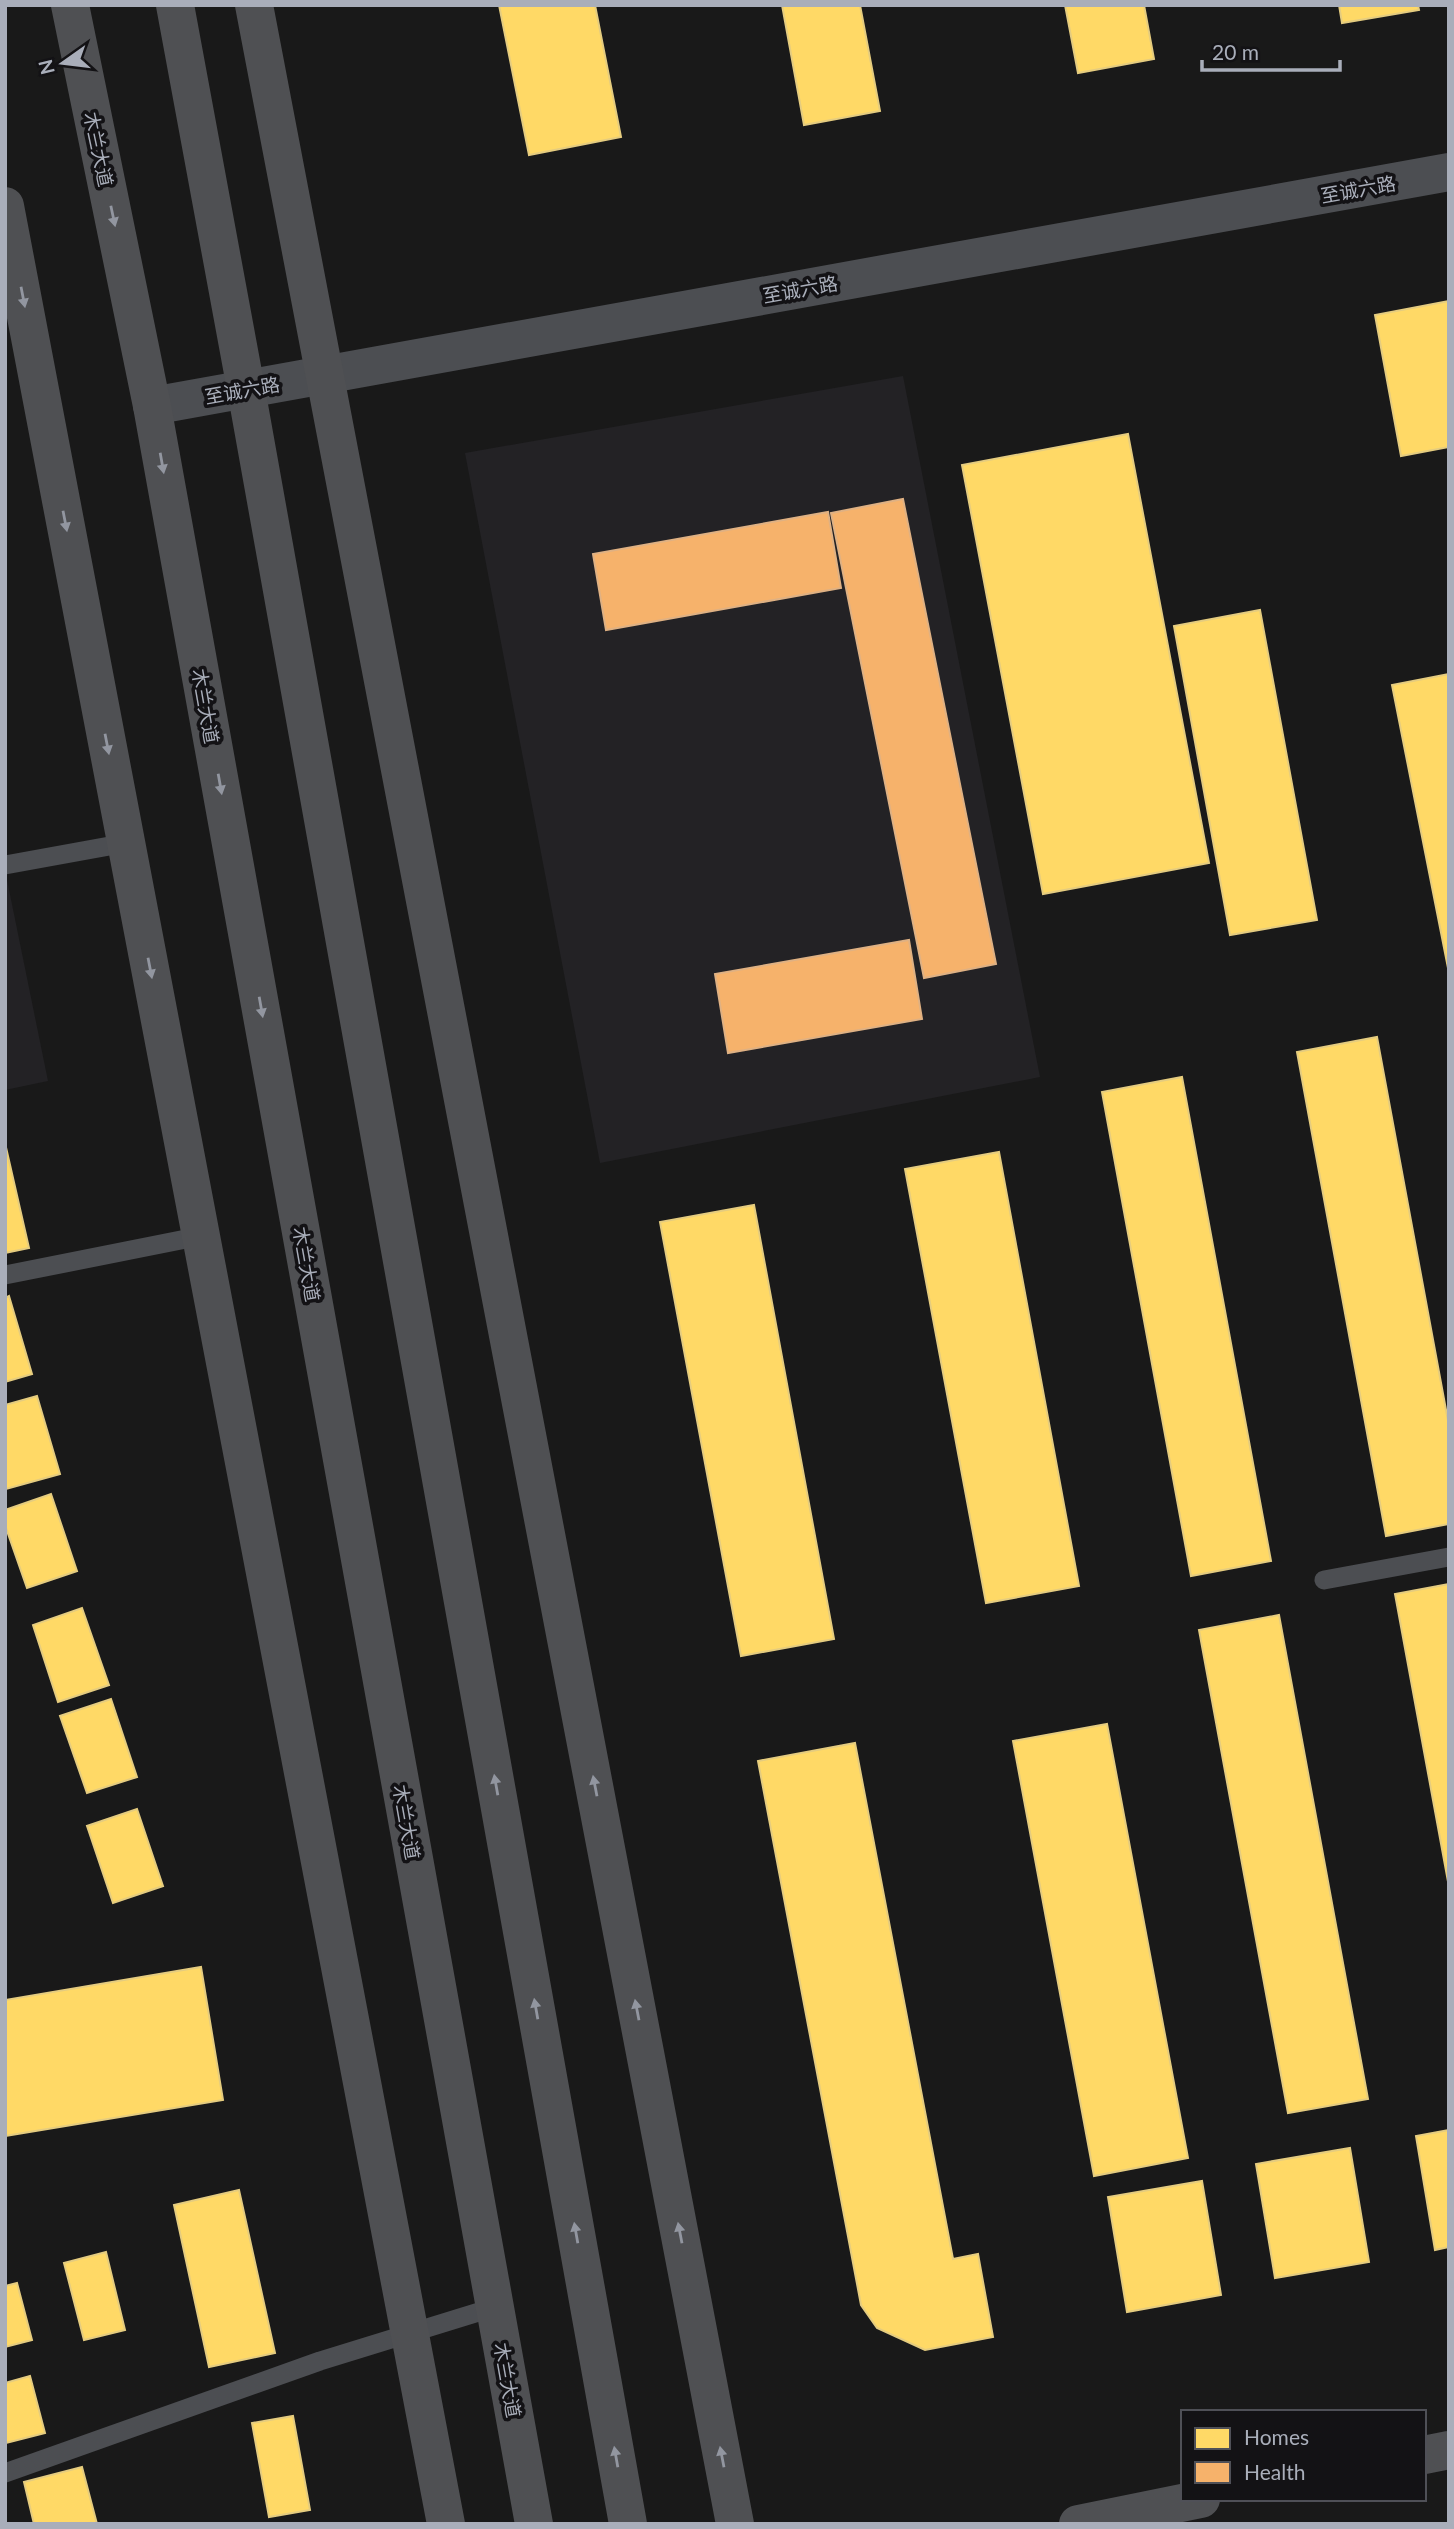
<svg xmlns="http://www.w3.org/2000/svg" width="1454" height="2529" font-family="Lato,'Noto Sans SC',sans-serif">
	<rect width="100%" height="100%" fill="#191919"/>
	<!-- built -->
	<path fill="#232225" d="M 903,376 L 1040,1077 L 600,1163 L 465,453 Z
		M 5,870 L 48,1081 L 5,1090 Z"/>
	<!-- homes -->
	<path fill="#ffd966" stroke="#e5cc7f" stroke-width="2" d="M 499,5 L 595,5 L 621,137 L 529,155 Z
		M 782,5 L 860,5 L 880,111 L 804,125 Z
		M 1065,5 L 1144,5 L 1154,59 L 1078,73 Z
		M 1339,5 L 1418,5 L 1419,10 L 1342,23 Z
		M 1449,301 L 1449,447 L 1401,456 L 1375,315 Z
		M 1128,434 L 1209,863 L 1043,894 L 962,465 Z
		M 1260,610 L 1317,920 L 1230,935 L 1174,626 Z
		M 1449,674 L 1449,973 L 1392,685 Z
		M 1377,1037 L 1449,1426 L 1449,1524 L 1386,1536 L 1297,1052 Z
		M 1182,1077 L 1271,1561 L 1191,1576 L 1102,1092 Z
		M 5,1143 L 29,1248 L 5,1253 Z
		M 999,1152 L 1079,1586 L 986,1603 L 905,1169 Z
		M 754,1205 L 834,1639 L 741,1656 L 660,1222 Z
		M 9,1296 L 32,1374 L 5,1382 L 5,1298 Z
		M 37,1396 L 60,1474 L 6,1489 L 5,1405 Z
		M 51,1494 L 77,1571 L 27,1588 L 5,1525 L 5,1510 Z
		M 1449,1584 L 1449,1887 L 1395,1594 Z
		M 82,1608 L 109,1685 L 58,1702 L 33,1625 Z
		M 1279,1615 L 1368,2099 L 1288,2113 L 1199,1630 Z
		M 111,1699 L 137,1777 L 87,1793 L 60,1716 Z
		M 1107,1724 L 1188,2158 L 1094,2176 L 1013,1741 Z
		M 855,1743 L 953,2259 L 978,2254 L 993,2337 L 925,2350 L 877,2328 L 861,2305 L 758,1761 Z
		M 137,1809 L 163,1886 L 113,1903 L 87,1826 Z
		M 201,1967 L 223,2100 L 5,2136 L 5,2000 Z
		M 1449,2130 L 1449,2247 L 1435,2250 L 1416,2136 Z
		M 1350,2148 L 1369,2262 L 1275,2278 L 1256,2164 Z
		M 1202,2181 L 1221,2295 L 1127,2312 L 1108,2197 Z
		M 239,2190 L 275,2353 L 209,2367 L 174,2205 Z
		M 106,2252 L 125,2330 L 84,2340 L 64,2263 Z
		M 17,2283 L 32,2340 L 5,2347 L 5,2286 Z
		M 30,2376 L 45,2433 L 6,2443 L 5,2383 Z
		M 293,2416 L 310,2510 L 269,2517 L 252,2423 Z
		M 82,2467 L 97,2524 L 34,2524 L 24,2482 Z"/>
	<!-- health -->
	<path fill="#f6b26b" stroke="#dfb183" stroke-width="2" d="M 903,499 L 996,964 L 924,978 L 831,513 Z
		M 828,512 L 841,588 L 606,630 L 593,554 Z
		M 909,940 L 922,1019 L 728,1053 L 715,974 Z"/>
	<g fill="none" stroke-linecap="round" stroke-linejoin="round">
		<!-- service -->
		<path stroke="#4c4e52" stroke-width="19" d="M 5,865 L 126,843
			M 5,1275 L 201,1236
			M 1324,1580 L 1449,1557
			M 5,2473 L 320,2361 L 495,2307"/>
		<!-- tertiary -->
		<path stroke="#4c4e52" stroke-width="38" d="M 152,406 L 1449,172"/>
		<!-- primary -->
		<path stroke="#4f5053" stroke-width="38" d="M 70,5 L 152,406 L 534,2524
			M 175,5 L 246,389 L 628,2524
			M 254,5 L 735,2524
			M 5,206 L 446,2524
			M 1424,2455 L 1449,2450
			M 1078,2524 L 1201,2499"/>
	</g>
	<!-- one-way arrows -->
	<defs><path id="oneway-solid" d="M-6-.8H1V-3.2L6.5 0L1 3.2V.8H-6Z" transform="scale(1.75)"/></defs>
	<g fill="#9296a0">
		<use href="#oneway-solid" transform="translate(113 216) rotate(78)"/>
		<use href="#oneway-solid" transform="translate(23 297) rotate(79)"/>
		<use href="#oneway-solid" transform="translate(162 463) rotate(80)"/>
		<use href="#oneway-solid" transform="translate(65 521) rotate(79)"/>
		<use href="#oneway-solid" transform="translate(107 744) rotate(79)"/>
		<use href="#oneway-solid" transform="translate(220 784) rotate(80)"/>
		<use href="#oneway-solid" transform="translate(150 968) rotate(79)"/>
		<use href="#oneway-solid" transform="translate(261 1007) rotate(80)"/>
		<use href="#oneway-solid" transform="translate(496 1785) rotate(-100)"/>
		<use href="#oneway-solid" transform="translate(595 1786) rotate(-101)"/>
		<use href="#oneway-solid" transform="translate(536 2009) rotate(-100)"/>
		<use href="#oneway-solid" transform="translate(637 2010) rotate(-101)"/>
		<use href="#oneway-solid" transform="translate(576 2233) rotate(-100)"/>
		<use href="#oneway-solid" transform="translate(680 2233) rotate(-101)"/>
		<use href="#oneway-solid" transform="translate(616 2457) rotate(-100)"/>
		<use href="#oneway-solid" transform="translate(722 2457) rotate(-101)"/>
	</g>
	<g text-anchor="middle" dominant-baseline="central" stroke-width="7" stroke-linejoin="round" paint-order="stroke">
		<!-- street labels -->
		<g font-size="19" fill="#a9aeba" stroke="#131215">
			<text transform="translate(99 149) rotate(78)">木兰大道</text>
			<text transform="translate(1358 189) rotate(-10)">至诚六路</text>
			<text transform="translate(800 289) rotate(-10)">至诚六路</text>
			<text transform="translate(242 390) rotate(-10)">至诚六路</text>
			<text transform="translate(206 706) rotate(80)">木兰大道</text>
			<text transform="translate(307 1264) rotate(80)">木兰大道</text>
			<text transform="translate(407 1822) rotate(80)">木兰大道</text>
			<text transform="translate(508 2380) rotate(80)">木兰大道</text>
		</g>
	</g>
	<!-- border -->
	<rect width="1454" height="2529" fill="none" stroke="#a9aeba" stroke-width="14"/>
	<!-- legend -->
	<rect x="1181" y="2410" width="245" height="91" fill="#131215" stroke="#4f5057" stroke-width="2"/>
	<rect x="1195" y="2428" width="35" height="21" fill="#ffd966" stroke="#4f5057" stroke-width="2"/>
	<text x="1244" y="2445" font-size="21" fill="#a9aeba">Homes</text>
	<rect x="1195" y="2462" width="35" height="21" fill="#f6b26b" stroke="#4f5057" stroke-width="2"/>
	<text x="1244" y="2480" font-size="21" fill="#a9aeba">Health</text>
	<!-- north arrow -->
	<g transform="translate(63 63) rotate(256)" stroke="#131215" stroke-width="5" paint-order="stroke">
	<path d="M0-5L12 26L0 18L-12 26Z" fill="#a9aeba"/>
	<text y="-10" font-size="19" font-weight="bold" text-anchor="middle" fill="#a9aeba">N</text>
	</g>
	<!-- scale -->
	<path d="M1202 60v10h138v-10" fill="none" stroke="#a9aeba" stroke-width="3.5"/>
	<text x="1212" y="60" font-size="21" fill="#a9aeba" stroke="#131215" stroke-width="5" paint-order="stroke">20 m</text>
</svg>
